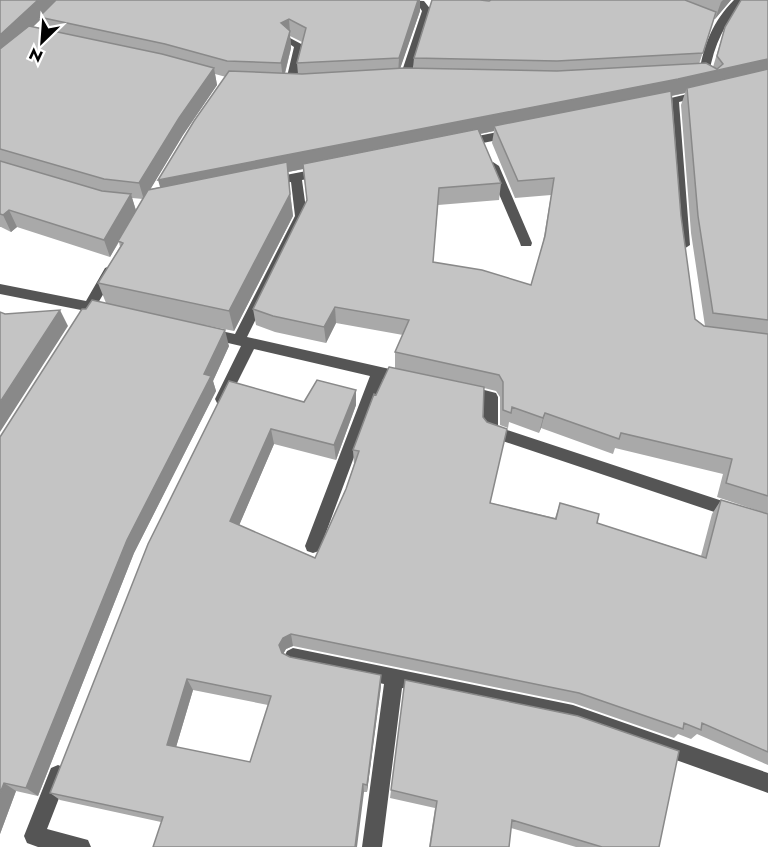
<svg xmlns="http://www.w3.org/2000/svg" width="768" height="847" font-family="Jost,sans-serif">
	<rect width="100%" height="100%" fill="#fff"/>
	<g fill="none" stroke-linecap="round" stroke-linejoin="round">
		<!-- minor -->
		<path fill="#555" fill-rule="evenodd" d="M 404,0 L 424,1 L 432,11 L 410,77 L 418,80 C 414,85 403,85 399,80 L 422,11 L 418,5 Z
			M 734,0 L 744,0 C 725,23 714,44 709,74 L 715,81 L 714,83 L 706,83 L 699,75 C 703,46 713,21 734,0 Z
			M 290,38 L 305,46 L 295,85 L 290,88 L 285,85 L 294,47 L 285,41 Z
			M 704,90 L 709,93 L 708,95 L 679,102 L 690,245 L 684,249 L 678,245 L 668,105 L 654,108 L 648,105 L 650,103 Z
			M 513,129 L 519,133 L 517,136 L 463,147 L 457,143 L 463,139 Z
			M 493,162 L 499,166 L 532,243 L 531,246 L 521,246 L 520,243 L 487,166 Z
			M 322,168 L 326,169 L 326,175 L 302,180 L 307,216 L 247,337 L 403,372 L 408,374 L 410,378 L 408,382 L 403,384 L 383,379 L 321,546 L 319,551 L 313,553 L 307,551 L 305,546 L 370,376 L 254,349 L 227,403 L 217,403 L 215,399 L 241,346 L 202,337 L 200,333 L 207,328 L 235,334 L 295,216 L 291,182 L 265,185 L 265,179 Z
			M 110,266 L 117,271 L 98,303 L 113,306 L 115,310 L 108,315 L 93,312 L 91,317 L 81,317 L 79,313 L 81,310 L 0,294 L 0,284 L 86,301 L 105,268 Z
			M 465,385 L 496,393 L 498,397 L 498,427 L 768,516 L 768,530 L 485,435 L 482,431 L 484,401 L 460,395 L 458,391 L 460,387 Z
			M 293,648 L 573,705 L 768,773 L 768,793 L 573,723 L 402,688 L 382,847 L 362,847 L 384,684 L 293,666 L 287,663 L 284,657 L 287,651 Z
			M 58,765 L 65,768 L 68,775 L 47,829 L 88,840 L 91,847 L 38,847 L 27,843 L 24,836 L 51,768 Z"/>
	</g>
	<!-- wall -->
	<path fill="#a9a9a9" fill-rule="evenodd" d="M 0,0 L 420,0 L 420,11 L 400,68 L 413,68 L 414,58 L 432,0 L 731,0 L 715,19 L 714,19 L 699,64 L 713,67 L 725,27 L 768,0 L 768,514 L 717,497 L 723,474 L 615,448 L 613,454 L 541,428 L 539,433 L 509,422 L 508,428 L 500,425 L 500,397 L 496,391 L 484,388 L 483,417 L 491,503 L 555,518 L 560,503 L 597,523 L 701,556 L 712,514 L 721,500 L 768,514 L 768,765 L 697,734 L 691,739 L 678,734 L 674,738 L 573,703 L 293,646 L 286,649 L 283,654 L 290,657 L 381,686 L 367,792 L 364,792 L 161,822 L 60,800 L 50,793 L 229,381 L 304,402 L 356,405 L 336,460 L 274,444 L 239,525 L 315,558 L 346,489 L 354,464 L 353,450 L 376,395 L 395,368 L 395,352 L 403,335 L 336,323 L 326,343 L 275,332 L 256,325 L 253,309 L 307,201 L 303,169 L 288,172 L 293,216 L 234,331 L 204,325 L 229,346 L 213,381 L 216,391 L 134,553 L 38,796 L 16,791 L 0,834 L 0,437 L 86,309 L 106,303 L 98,283 L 120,247 L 119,242 L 110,257 L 17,227 L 11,232 L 1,227 L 0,227 ZM 40,20 L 43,29 L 33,27 ZM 290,36 L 302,42 L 297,63 L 298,74 L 285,74 L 291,48 ZM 215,74 L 226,77 L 160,187 L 150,189 L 183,135 L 217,85 ZM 685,93 L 681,105 L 691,233 L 705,326 L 695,319 L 681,216 L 672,96 ZM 494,131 L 492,143 L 515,198 L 551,195 L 543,242 L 531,285 L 433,262 L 438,205 L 499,200 L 501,183 L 480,134 ZM 132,198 L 143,199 L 136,210 ZM 193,690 L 268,705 L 250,762 L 176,747 Z
		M 391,790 L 659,847 L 576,847 L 511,828 L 509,847 L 429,847 L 435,808 L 390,798 Z"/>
	<!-- shaded-wall -->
	<path fill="#898989" d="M 38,0 L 62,0 L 39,17 L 40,20 L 0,58 L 0,35 Z
		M 418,0 L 420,0 L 420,11 L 398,75 L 399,58 Z
		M 723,0 L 731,0 L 715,19 L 721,2 Z
		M 289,19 L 291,48 L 283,80 L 281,63 L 281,23 Z
		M 768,59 L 768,75 L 687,88 L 685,93 L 496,131 L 494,126 L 494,131 L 163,197 L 158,180 Z
		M 214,68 L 217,85 L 183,135 L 144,200 L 139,183 L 179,118 Z
		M 131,194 L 136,211 L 110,257 L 104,240 Z
		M 290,194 L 293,216 L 234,331 L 229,311 Z
		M 9,210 L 17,227 L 11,232 L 3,215 Z
		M 335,307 L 336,323 L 326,343 L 324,327 Z
		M 60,310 L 68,326 L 0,432 L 0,402 Z
		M 225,330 L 229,346 L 213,381 L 216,391 L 134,553 L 38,796 L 26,788 L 127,540 Z
		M 356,390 L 356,405 L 336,460 L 334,445 Z
		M 545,413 L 541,428 L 539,433 L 543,418 Z
		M 271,429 L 274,444 L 235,535 L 230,521 Z
		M 291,634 L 293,646 L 286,649 L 282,656 L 279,645 L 283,638 Z
		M 381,675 L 381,686 L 367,792 L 367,785 Z
		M 187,679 L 193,690 L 174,754 L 167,745 Z
		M 4,783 L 16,791 L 0,834 L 0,793 Z
		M 363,784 L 364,792 L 357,847 L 355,847 Z"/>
	<!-- building -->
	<path fill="#c4c4c4" stroke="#898989" stroke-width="1.5" fill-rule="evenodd" d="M 0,0 L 38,0 L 0,35 Z
		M 56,0 L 418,0 L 399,58 L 297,63 L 306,28 L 289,19 L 281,23 L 290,31 L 281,63 L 227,61 L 165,44 L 39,17 Z
		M 432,0 L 480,0 L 489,1 L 491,0 L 685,0 L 716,12 L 703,53 L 557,61 L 414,58 Z
		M 741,0 L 768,0 L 768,59 L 678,79 L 158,180 L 194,121 L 229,71 L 302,74 L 404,68 L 557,71 L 706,63 L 717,69 L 723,64 L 717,56 L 725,27 Z
		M 29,26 L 162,54 L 214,68 L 179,118 L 139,183 L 104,179 L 0,149 L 0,49 Z
		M 768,69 L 768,320 L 713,313 L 698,216 L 687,88 Z
		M 671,91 L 681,216 L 695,319 L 704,326 L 768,334 L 768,496 L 726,483 L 732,459 L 621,433 L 619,439 L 545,413 L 543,418 L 512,407 L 511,413 L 503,410 L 503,382 L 499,375 L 395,352 L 409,320 L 335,307 L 324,327 L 273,316 L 253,309 L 307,200 L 303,164 L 478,129 L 501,183 L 439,188 L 433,262 L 482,270 L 531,285 L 545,236 L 554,178 L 518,181 L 494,126 Z
		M 0,161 L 102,191 L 131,194 L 104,240 L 9,210 L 3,215 L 0,214 Z
		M 287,162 L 290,194 L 229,311 L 98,283 L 123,243 L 118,241 L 148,190 Z
		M 92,300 L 225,330 L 204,374 L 211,376 L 127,540 L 26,788 L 4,783 L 0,793 L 0,437 L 82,309 L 86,309 Z
		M 60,310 L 0,402 L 0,312 L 5,314 Z
		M 389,367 L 484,387 L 483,417 L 487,422 L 507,429 L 490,503 L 556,519 L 560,503 L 599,514 L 597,523 L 706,558 L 721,500 L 768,514 L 768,752 L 702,723 L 701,730 L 684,723 L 683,729 L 579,693 L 291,634 L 283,638 L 279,645 L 282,653 L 290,657 L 381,675 L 367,785 L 363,784 L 355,847 L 153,847 L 163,817 L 50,793 L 148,544 L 229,381 L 304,402 L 317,380 L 356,390 L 334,445 L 271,429 L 230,521 L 315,558 L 346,489 L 359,451 L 353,450 L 374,394 L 376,395 ZM 187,679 L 271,696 L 250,762 L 167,745 Z
		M 405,680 L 578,716 L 679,751 L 659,847 L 602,847 L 512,820 L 509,847 L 430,847 L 437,801 L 391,790 Z"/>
	<!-- north arrow -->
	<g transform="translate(42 42) rotate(205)" stroke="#ffffff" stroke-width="4.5" paint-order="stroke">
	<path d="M0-4.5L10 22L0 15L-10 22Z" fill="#000000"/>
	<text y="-9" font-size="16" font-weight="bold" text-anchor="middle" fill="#000000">N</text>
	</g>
</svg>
